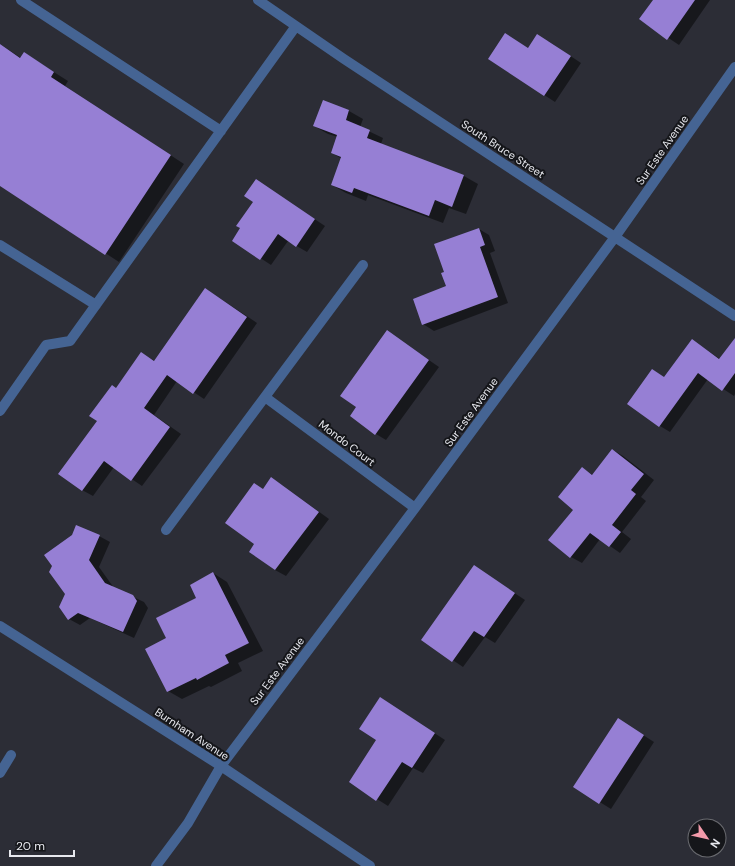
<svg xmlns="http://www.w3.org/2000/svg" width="735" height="866" font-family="'DM Sans',sans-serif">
	<rect width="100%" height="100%" fill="#2c2d36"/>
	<!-- shadow -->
	<path fill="#0007" d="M 654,0 L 710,0 L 679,45 L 640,19 Z
		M 506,34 L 529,49 L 548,41 L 581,63 L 555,102 L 489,59 Z
		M 0,44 L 21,58 L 38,62 L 68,81 L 65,86 L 184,164 L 119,262 L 1,185 L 0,186 Z
		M 323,102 L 349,111 L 363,119 L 360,127 L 383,138 L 381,144 L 464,176 L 478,184 L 466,214 L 449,208 L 443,223 L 368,195 L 366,201 L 346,193 L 332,185 L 342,159 L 332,153 L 338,137 L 328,134 L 314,126 Z
		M 256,180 L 325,226 L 307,252 L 288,241 L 271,265 L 233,240 L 241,228 L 254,202 Z
		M 479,229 L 489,235 L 495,251 L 490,253 L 508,303 L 434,331 L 423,324 L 447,287 L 445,272 Z
		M 206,289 L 257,323 L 204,399 L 177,381 L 154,415 L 181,434 L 142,486 L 114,467 L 93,496 L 82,490 L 98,421 L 116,389 L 141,353 L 155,361 Z
		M 388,332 L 439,367 L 386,440 L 376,434 L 357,407 Z
		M 692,340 L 720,359 L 735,355 L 735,394 L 734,396 L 708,379 L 670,432 L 660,426 L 665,378 Z
		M 613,450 L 623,456 L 654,480 L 641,497 L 646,501 L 622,532 L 631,539 L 620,553 L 600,539 L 582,563 L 571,557 L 550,540 L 575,509 L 582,468 L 593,475 Z
		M 271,478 L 282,485 L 329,519 L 286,576 L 275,570 L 256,544 Z
		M 99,536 L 110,542 L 99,567 L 114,588 L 144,602 L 148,608 L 134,638 L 90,618 L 80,625 L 69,619 L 60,607 Z
		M 474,566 L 525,600 L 495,643 L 485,637 L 463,667 L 423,640 Z
		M 213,573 L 227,582 L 263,651 L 238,663 L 242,671 L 211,687 L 209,686 L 182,699 L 168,691 L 168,638 L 198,598 Z
		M 381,698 L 445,740 L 423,773 L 413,768 L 388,806 L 350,782 L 377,740 Z
		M 629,726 L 654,742 L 611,809 L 574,786 Z"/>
	<!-- building -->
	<path fill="#967fd4" d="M 653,0 L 695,0 L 667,40 L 639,19 Z
		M 505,33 L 528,48 L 537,34 L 571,56 L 544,96 L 488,59 Z
		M 0,44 L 20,58 L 24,52 L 54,72 L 51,77 L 171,155 L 105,255 L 0,186 Z
		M 323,100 L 349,110 L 346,120 L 370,130 L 367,138 L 464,175 L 452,207 L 435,200 L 429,216 L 354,188 L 352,193 L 331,185 L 341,157 L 331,153 L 337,135 L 313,126 Z
		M 256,179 L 315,219 L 296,247 L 278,234 L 260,260 L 232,241 L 240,228 L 236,226 L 253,202 L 244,196 Z
		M 479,228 L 485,245 L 480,247 L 498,297 L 422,325 L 413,299 L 446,286 L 441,273 L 444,272 L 434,244 Z
		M 205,288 L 247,317 L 193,394 L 167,375 L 144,408 L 170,427 L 131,481 L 104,461 L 82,491 L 58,474 L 97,421 L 89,416 L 112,385 L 116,388 L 141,352 L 154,361 Z
		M 387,330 L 429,360 L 375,435 L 350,416 L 356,407 L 340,396 Z
		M 735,338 L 735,373 L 722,391 L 698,373 L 659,427 L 627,404 L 652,369 L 664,377 L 692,339 L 719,359 Z
		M 612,449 L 644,474 L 631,490 L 636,494 L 612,525 L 621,532 L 609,547 L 590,533 L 570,558 L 548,540 L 573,510 L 558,497 L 582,467 L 592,475 Z
		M 271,477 L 319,512 L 275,570 L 249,552 L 254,544 L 225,523 L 254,483 L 263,489 Z
		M 76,525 L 100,535 L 89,560 L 105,583 L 133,595 L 137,601 L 123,632 L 78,613 L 68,620 L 59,607 L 65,594 L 49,572 L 52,566 L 44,555 L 72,535 Z
		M 474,565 L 515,593 L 484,637 L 474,631 L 452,662 L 421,640 Z
		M 213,572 L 249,643 L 225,655 L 229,663 L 197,680 L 196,678 L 167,692 L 145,649 L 166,638 L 156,618 L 196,598 L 190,585 Z
		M 380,697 L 435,733 L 412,768 L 402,762 L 376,801 L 349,782 L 376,740 L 359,729 Z
		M 618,718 L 644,735 L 599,804 L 573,787 Z"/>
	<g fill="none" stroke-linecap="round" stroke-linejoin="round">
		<!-- minor -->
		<path stroke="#456493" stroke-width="10" d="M 21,0 L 221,131
			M 258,0 L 344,59 L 735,316
			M 0,245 L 96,305
			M 265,397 L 415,508
			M 0,411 L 46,345 L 70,341 L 296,26
			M 166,530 L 363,265
			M 0,626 L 221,766 L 370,866
			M 0,773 L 11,755
			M 156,866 L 188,823 L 221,766 L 415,508 L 615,237 L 735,67"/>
	</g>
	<g text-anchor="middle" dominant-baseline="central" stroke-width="4" stroke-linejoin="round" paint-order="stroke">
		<!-- street labels -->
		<g font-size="11" fill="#e7e8ee" stroke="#15161a">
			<text transform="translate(503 149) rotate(33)">South Bruce Street</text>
			<text transform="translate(662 150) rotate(-55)">Sur Este Avenue</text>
			<text transform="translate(471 412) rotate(-54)">Sur Este Avenue</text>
			<text transform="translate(347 443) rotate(37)">Mondo Court</text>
			<text transform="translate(277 671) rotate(-53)">Sur Este Avenue</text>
			<text transform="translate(192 734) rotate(33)">Burnham Avenue</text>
		</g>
	</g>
	<!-- north arrow -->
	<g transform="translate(707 838) rotate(124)"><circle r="19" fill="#15161a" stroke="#696a6f"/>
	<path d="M0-3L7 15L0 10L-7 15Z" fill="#f39aaa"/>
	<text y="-6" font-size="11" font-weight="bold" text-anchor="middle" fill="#e7e8ee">N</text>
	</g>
	<!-- scale -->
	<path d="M10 850v6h64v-6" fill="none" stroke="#e7e8ee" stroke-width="2"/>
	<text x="16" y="850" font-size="12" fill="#e7e8ee" stroke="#15161a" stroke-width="3" paint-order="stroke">20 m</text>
</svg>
